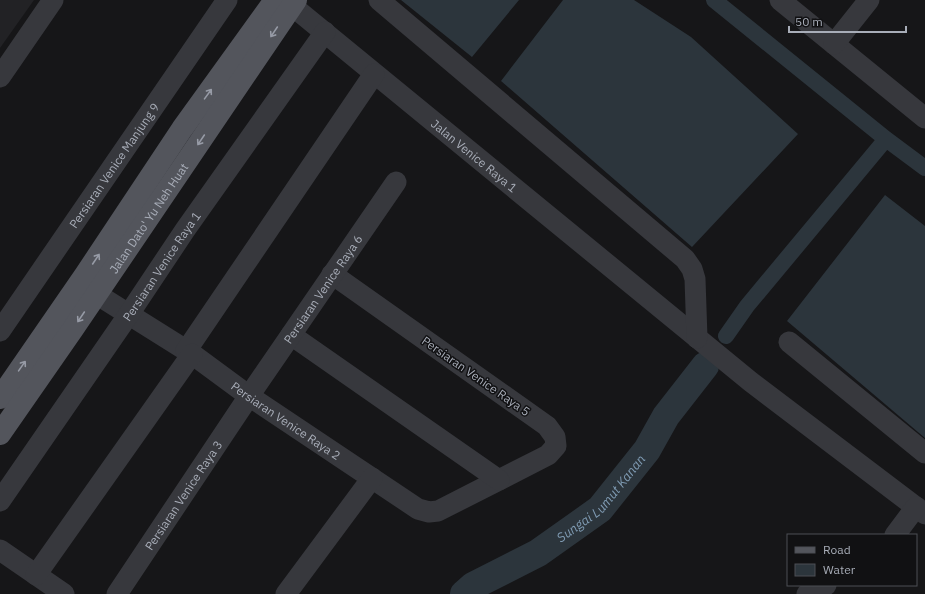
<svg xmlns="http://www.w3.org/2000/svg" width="925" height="594" font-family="'IBM Plex Sans',sans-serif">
	<rect width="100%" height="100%" fill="#161618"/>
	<!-- built -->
	<path fill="#222225" d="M 0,0 L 34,0 L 0,48 Z"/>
	<!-- water -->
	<path fill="#2c353c" d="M 401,0 L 519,0 L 472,57 Z
		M 563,0 L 634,0 L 691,37 L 798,134 L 692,247 L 501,81 Z
		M 885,195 L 925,226 L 925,438 L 787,321 Z"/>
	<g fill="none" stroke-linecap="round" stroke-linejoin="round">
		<!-- canal -->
		<path stroke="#2c353c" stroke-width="16" d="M 714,0 L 886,139 L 925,168
			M 726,336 L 747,306 L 886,139"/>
		<!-- river -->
		<path stroke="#2c353c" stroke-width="28" id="s1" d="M 464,594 L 473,586 L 538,553 L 600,509 L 647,450 L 666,416 L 705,366"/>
		<!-- minor -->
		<g stroke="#37383d" stroke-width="21">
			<path id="s2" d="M 285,0 L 751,382 L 925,514"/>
			<path d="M 379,0 L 685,259 L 692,269 L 695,279 L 697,338"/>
			<path d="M 780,0 L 925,118"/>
			<path d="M 834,44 L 869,0"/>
			<path d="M 0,77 L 53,0"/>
			<path id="s3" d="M 82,285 L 192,354 L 249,396 L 418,509 L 429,512 L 438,511 L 548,455 L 556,446 L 555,437 L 547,426 L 332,274"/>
			<path id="s4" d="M 0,331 L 227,0"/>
			<path d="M 291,335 L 499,480"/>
			<path d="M 789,342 L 925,453"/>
			<path d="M 186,351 L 374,74"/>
			<path id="s5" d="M 0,501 L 129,314 L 185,230 L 325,32"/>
			<path d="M 895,535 L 916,507"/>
			<path d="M 0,550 L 64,594"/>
			<path d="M 36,575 L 192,354"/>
			<path id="s6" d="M 117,594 L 249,396 L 396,182"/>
			<path d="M 286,594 L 372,478"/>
			<path d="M 807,594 L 826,585"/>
		</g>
		<!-- major -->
		<g stroke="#53555c" stroke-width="22">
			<path d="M 0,398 L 85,275 L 182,129 L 275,0"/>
			<path id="s7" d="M 0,434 L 73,329 L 296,0"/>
		</g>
	</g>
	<!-- one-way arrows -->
	<defs><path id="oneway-shaft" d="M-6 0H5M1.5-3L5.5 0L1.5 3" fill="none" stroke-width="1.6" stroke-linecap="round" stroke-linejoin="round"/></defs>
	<g stroke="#979ba6">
		<use href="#oneway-shaft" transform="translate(274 32) rotate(124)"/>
		<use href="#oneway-shaft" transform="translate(208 94) rotate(-54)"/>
		<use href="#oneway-shaft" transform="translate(201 140) rotate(124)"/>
		<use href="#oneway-shaft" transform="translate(96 259) rotate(-56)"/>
		<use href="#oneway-shaft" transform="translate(81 317) rotate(124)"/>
		<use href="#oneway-shaft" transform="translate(22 366) rotate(-55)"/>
	</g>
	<g text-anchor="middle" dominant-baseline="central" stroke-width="3" stroke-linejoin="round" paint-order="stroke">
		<!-- street labels -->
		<g font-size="12" fill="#a8adb8" stroke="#111113">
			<text stroke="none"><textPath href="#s2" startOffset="245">Jalan Venice Raya 1</textPath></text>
			<text stroke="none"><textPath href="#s4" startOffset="201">Persiaran Venice Manjung 9</textPath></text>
			<text stroke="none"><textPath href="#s7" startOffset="262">Jalan Dato' Yu Neh Huat</textPath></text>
			<text stroke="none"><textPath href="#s5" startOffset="285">Persiaran Venice Raya 1</textPath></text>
			<text stroke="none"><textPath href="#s6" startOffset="368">Persiaran Venice Raya 6</textPath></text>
			<text transform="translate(476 376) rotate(35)">Persiaran Venice Raya 5</text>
			<text stroke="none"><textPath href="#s3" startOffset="245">Persiaran Venice Raya 2</textPath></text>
			<text stroke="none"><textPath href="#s6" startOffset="119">Persiaran Venice Raya 3</textPath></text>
		</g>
		<!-- water labels -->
		<g font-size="13" font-style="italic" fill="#7f9bb3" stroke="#111113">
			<text stroke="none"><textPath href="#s1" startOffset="169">Sungai Lumut Kanan</textPath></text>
		</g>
	</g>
	<!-- legend -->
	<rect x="787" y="534" width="130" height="52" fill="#111113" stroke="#4d4f55"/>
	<rect x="795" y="547" width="20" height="6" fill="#53555c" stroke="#4d4f55"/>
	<text x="823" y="554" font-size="12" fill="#a8adb8">Road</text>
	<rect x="795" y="564" width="20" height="12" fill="#2c353c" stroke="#4d4f55"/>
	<text x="823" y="574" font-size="12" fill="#a8adb8">Water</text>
	<!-- scale -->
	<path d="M789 26v6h117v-6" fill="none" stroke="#a8adb8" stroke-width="2"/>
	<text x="795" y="26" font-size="12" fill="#a8adb8" stroke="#111113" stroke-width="3" paint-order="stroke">50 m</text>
</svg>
